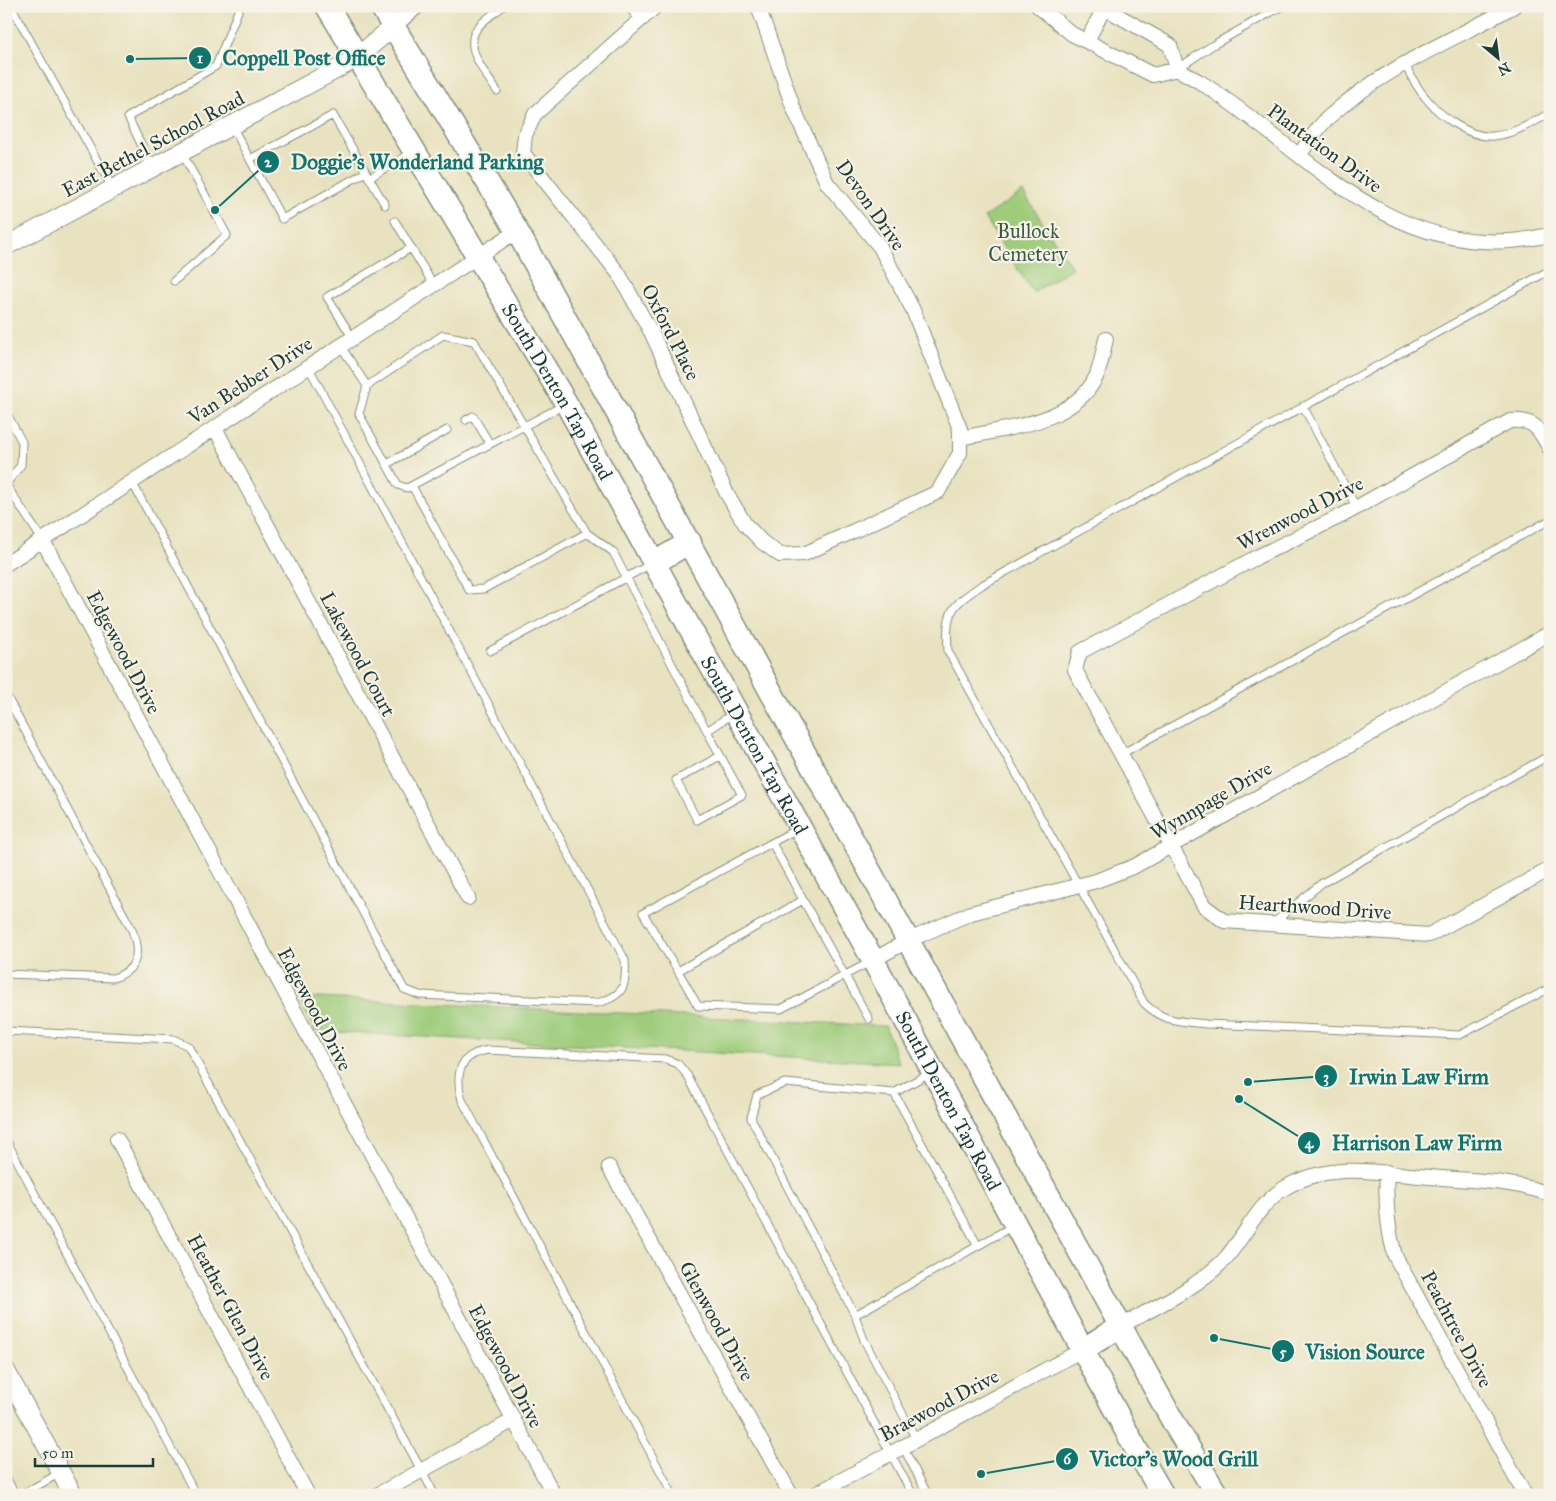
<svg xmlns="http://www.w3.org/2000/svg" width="1556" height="1501" font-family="'IM FELL Great Primer',serif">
	<rect width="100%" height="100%" fill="#f7f3e8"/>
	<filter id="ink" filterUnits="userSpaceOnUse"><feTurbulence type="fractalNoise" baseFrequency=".02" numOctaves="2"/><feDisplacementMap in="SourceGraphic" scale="10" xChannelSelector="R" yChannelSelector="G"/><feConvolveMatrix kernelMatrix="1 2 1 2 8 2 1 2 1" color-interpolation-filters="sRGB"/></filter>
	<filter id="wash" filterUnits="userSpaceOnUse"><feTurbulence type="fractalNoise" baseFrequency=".0096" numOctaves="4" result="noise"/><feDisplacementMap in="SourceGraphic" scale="20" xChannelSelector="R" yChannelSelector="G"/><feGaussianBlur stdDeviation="1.12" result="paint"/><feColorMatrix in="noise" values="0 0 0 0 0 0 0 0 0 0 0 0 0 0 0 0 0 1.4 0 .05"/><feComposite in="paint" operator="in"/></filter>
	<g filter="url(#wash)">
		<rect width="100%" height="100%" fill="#e9e2c0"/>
		<!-- green -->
		<path fill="#9ecc7a" stroke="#5e8457" d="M 1023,192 L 1072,268 L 1033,293 L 984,217 Z
			M 298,997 L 885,1026 L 899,1063 L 315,1031 Z"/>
	</g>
	<g filter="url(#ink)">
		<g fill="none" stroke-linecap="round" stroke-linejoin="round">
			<defs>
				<path id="service" d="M 11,6 L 113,189
					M 1405,65 C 1411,76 1417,88 1425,97 C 1440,116 1469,138 1493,136 C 1514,134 1532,123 1550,113
					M 1177,69 L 1213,45 L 1282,6
					M 497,91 C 487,76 464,49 476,30 C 481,21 495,13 503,6
					M 232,126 L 282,219 L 366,172
					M 250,159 L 333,115 L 385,205
					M 152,167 L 128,117 L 216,66 L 240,6
					M 369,178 L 411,153
					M 395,221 L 433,284
					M 1550,270 L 982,585 C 949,607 946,612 948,651 L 1144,1003 C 1163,1022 1180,1021 1206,1024 L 1460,1035 L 1550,988
					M 174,281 L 227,235 L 182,153
					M 352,337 L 327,297 L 411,248
					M 340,345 L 367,386 L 359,414 L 398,485 L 407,488 L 564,405
					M 367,386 L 443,335 L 474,341 L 587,533 L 613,552 L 707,731 L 734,713
					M 1303,406 L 1356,507
					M 6,412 L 22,442 L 21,465 L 6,484
					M 466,420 L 473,416 L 490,444
					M 387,464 L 447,430
					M 132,482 L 404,989 L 419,995 L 597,1003 C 624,996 627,986 625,960 L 308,366
					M 6,485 L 43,541
					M 412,486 L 469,590 L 484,589 L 587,533
					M 490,651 L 651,564
					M 6,695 L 132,930 C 140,952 139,970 113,978 L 6,974
					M 707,731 L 742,795 L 697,820 L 676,780 L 720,756
					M 1121,754 L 1550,520
					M 797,829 L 643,913 L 678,971 L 803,900 L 869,1019
					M 772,843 L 803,900
					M 1272,924 L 1322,883 L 1550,755
					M 678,971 L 698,1006 L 781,1009 L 870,962
					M 6,1031 L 173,1039 L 188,1046 L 435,1495
					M 931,1072 L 894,1093 L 978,1246
					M 6,1140 L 196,1495
					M 855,1315 L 751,1118 L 757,1095 L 785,1083 L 894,1093
					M 916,1439 L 864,1340 L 855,1315 L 1013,1226
					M 903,1447 L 928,1495
					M 6,1477 L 15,1495
					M 21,1495 L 60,1473
					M 673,1495 L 462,1100 C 455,1074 458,1055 488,1050 L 666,1059 L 678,1064 L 687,1075 L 913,1495"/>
				<path id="minor" d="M 632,6 L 643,18
					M 656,6 L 535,114 L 525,135 L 523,153 L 619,274 L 652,334 L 727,494 L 745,524 L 762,542 L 780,555 L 804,554 L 938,492 L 960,453 L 960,429 L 913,310 L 880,247 L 827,183 L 793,107 L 758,6
					M 1038,6 L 1072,34 L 1153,75 L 1177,69 L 1200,82 C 1299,144 1380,250 1509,241 C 1522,241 1536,237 1550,235
					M 1101,6 L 1170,45 L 1177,69
					M 393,27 L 418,6
					M 1087,41 L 1105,6
					M 1299,155 C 1309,142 1318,126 1330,116 C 1383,68 1453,40 1514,6
					M 215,428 L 468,898
					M 960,438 C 1004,429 1074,423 1096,377 C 1101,366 1103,351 1106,339
					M 1550,449 C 1539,429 1535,419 1510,421 L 1345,514 L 1257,557 L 1080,652 L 1075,670 L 1204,906 L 1224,921 L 1429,935 L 1550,869
					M 43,541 L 554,1495
					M 6,564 L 517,231
					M 873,960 L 909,940 L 971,913 L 1096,881 L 1135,866 L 1550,633
					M 117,1139 L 308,1495
					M 609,1167 L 791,1495
					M 1387,1172 C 1385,1202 1387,1227 1395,1256 L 1525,1495
					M 1121,1326 C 1155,1307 1195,1289 1223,1261 C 1244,1239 1257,1205 1283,1189 C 1332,1158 1388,1175 1442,1178 C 1481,1181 1512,1181 1550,1194
					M 377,1495 L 512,1421
					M 814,1495 L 1082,1350"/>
				<path id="tertiary" d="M 6,246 L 339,68 L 356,58 L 393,27
					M 6,1371 L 73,1495"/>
				<g id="primary">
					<path id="s1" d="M 327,6 L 566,403 L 873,960 L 1136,1449 L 1163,1495"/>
					<path d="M 381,6 L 517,231 L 1175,1425 L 1217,1495"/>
					<path d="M 654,563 L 690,542"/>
					<path d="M 1082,1350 L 1121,1326"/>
				</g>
			</defs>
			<!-- service casing -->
			<use href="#service" stroke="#84907a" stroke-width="9"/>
			<!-- minor casing -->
			<use href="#minor" stroke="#84907a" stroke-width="16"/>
			<!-- tertiary casing -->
			<use href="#tertiary" stroke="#84907a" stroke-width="20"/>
			<!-- primary casing -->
			<use href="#primary" stroke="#84907a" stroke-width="25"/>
			<!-- service -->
			<use href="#service" stroke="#fff" stroke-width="7"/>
			<!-- minor -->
			<use href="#minor" stroke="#fff" stroke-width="14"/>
			<!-- tertiary -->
			<use href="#tertiary" stroke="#fff" stroke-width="18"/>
			<!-- primary -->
			<use href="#primary" stroke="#fff" stroke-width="22"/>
		</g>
	</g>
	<g text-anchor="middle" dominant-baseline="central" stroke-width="4.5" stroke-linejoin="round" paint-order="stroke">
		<!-- street labels -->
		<g font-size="20" fill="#1f3d34" stroke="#f7f3e8">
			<text transform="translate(153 144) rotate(-28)">East Bethel School Road</text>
			<text transform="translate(1325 148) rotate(36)">Plantation Drive</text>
			<text transform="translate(871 205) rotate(55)">Devon Drive</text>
			<text transform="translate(671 332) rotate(63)">Oxford Place</text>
			<text transform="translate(250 380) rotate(-33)">Van Bebber Drive</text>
			<text stroke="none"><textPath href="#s1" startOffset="449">South Denton Tap Road</textPath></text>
			<text transform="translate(1300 513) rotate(-27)">Wrenwood Drive</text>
			<text transform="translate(124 652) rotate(62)">Edgewood Drive</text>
			<text transform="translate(358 654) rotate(62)">Lakewood Court</text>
			<text stroke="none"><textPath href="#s1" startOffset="854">South Denton Tap Road</textPath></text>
			<text transform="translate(1211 800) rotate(-30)">Wynnpage Drive</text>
			<text transform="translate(1315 907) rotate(4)">Hearthwood Drive</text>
			<text transform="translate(315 1009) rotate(62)">Edgewood Drive</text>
			<text stroke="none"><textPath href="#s1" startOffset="1259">South Denton Tap Road</textPath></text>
			<text transform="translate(231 1307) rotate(62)">Heather Glen Drive</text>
			<text transform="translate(717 1321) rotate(61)">Glenwood Drive</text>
			<text transform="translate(1457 1329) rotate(62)">Peachtree Drive</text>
			<text transform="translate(506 1366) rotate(62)">Edgewood Drive</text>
			<text transform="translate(939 1405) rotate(-28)">Braewood Drive</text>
		</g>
		<!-- park labels -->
		<g font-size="20" fill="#385a42" stroke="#f7f3e8">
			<text x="1028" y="231">Bullock<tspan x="1028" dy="23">Cemetery</tspan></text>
		</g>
	</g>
	<!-- callouts -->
	<path fill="none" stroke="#0f766e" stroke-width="2" d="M130 59L200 58M215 210L268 162M1248 1082L1326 1076M1239 1099L1309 1143M1214 1338L1283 1351M981 1474L1067 1459"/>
	<g fill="#0f766e" stroke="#f7f3e8" stroke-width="2">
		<circle cx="130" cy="59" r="5"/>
		<circle cx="215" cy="210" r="5"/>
		<circle cx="1248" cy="1082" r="5"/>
		<circle cx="1239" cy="1099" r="5"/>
		<circle cx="1214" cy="1338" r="5"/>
		<circle cx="981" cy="1474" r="5"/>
		<circle cx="200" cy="58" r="12"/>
		<circle cx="268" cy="162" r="12"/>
		<circle cx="1326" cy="1076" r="12"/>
		<circle cx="1309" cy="1143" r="12"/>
		<circle cx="1283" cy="1351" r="12"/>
		<circle cx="1067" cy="1459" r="12"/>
	</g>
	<g font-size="15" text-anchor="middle" font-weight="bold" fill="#fff">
		<text x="200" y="63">1</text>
		<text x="268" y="167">2</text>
		<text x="1326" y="1082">3</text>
		<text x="1309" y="1148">4</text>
		<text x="1283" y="1357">5</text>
		<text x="1067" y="1464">6</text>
	</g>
	<g font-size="21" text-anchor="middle" font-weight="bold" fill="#0f766e" stroke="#f7f3e8" stroke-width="4.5" stroke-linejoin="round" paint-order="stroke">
		<text x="304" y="65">Coppell Post Office</text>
		<text x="417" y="169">Doggie's Wonderland Parking</text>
		<text x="1419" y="1084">Irwin Law Firm</text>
		<text x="1417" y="1150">Harrison Law Firm</text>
		<text x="1365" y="1359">Vision Source</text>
		<text x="1174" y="1466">Victor's Wood Grill</text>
	</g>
	<!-- margin -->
	<rect width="1556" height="1501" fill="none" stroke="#f7f3e8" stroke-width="25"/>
	<!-- north arrow -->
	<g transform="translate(1498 58) rotate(151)" stroke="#f7f3e8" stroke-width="4" paint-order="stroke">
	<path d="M0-4L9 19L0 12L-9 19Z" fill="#1f3d34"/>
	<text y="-8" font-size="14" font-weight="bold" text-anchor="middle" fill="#1f3d34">N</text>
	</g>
	<!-- scale -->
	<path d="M35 1458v8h118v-8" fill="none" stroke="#1f3d34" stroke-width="2.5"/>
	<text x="42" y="1458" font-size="15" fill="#1f3d34" stroke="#f7f3e8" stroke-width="4" paint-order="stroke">50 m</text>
</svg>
